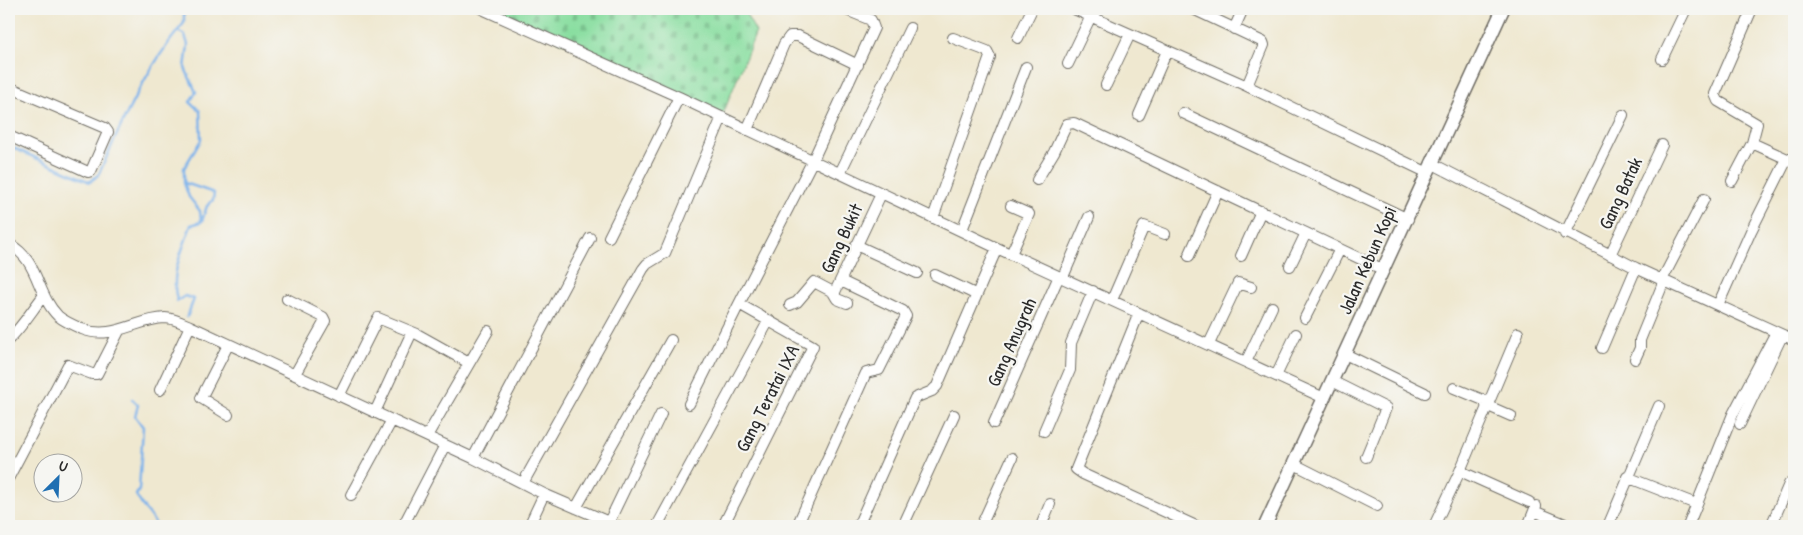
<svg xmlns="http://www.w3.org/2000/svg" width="1803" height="535" font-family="'Patrick Hand',sans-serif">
	<defs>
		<pattern id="cemetery-stones" width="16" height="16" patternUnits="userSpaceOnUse" patternTransform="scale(1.25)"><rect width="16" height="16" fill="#89dea0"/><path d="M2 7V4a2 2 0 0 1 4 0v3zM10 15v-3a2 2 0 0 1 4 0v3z" fill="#76bf8a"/></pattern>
	</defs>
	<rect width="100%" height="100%" fill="#f6f6f2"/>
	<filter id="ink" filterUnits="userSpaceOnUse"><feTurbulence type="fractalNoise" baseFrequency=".02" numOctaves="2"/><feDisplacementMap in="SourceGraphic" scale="10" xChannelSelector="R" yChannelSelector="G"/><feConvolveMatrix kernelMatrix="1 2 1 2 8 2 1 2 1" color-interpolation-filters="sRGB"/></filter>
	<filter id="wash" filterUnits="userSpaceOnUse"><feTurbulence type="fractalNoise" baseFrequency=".0096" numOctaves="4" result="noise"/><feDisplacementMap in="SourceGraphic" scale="20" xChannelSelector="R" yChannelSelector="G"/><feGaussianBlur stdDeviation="1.12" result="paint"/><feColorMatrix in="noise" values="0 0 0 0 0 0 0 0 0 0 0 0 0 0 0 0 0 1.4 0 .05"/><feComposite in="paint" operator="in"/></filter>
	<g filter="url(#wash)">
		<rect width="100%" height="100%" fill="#efe8d0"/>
		<!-- cemetery -->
		<path fill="url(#cemetery-stones)" stroke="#5a8466" d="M 488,9 L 743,9 L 756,32 L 723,114 Z"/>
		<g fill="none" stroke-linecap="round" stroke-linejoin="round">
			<!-- stream -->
			<path stroke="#7cb2eb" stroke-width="2.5" d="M 177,31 L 185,35 L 188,45 L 185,68 L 196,92 L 190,102 L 200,111 L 201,140 L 184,168 L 184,183 L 189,197 L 200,211 L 201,222 L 191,225 C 182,253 170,271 177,301 L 185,296 L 194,299 L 187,317
				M 9,146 L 90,182 L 99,174 C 123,120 146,68 184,23 L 184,9
				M 185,183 L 214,193 L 213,200 L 207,206 L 202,221
				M 132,399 L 138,405 L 135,416 L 143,427 L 139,490 L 136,495 C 142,507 150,515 157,526"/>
		</g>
	</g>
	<g filter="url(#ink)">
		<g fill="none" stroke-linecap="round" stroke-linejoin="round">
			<defs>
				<path id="minor" d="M 482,9 L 679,97 L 997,248 L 1324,398
					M 1074,9 L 1247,86 L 1426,172
					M 1193,9 L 1263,42 L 1264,45 L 1247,86
					M 1234,29 L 1243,9
					M 1018,38 L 1032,9
					M 1662,59 L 1686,9
					M 1068,64 L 1091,16
					M 1106,85 L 1130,34
					M 9,87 L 105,128 L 108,132 L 91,171 L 88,172 L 9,136
					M 1183,113 L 1408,219
					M 1139,115 L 1167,51
					M 747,130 L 784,44 L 790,36 L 798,36 L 858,65
					M 1752,143 L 1794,162
					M 1431,163 L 1636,268 L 1794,340
					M 840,173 L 910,28
					M 1037,180 L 1054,152 L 1067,124 L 1074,123 L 1384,270
					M 1732,181 L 1752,143 L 1757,124 L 1718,101 L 1715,94 L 1752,9
					M 933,218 L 990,57 L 987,51 L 953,38
					M 962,230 L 1026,67
					M 1565,234 L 1623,115
					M 609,237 L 679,97
					M 9,244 C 39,260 36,294 58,316 C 64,321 75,326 82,329 C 112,341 136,319 165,318 C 173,318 183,323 190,326 L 473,458 L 544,494 L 618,526
					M 856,245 L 917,273
					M 1011,254 L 1029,214 L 1011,206
					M 1610,255 L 1662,145
					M 1189,256 L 1218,191
					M 1241,256 L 1261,211
					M 1290,266 L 1306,233
					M 935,275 L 975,294
					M 1063,277 L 1089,217
					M 1662,280 L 1704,199
					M 287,299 L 323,317 L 325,321 L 295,374
					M 1112,300 L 1144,226 L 1165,234
					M 847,303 L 837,299 L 834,294 L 881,194
					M 790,305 L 797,302 L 814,282 L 835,293
					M 1718,305 L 1751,231 L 1787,159
					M 1139,313 L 1076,469 L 1083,474 L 1196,526
					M 1305,318 L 1340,249
					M 9,339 C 23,326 32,310 44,295
					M 1209,344 L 1238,283 L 1251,287
					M 228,345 L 201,398 L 228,415
					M 1602,348 L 1636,268
					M 1345,354 L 1425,393
					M 1635,359 L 1640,348 L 1640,340 L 1664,281
					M 1246,362 L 1272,307
					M 1276,376 L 1296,334
					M 1332,381 L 1386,408 L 1366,457
					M 1454,388 L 1488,402
					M 160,390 L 190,326
					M 339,396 L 378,318 L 417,334 L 469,363
					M 689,404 L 739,304
					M 1486,405 L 1511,416
					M 375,412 L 412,332
					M 994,423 L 1059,276
					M 1740,424 L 1780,340
					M 1044,431 L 1070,370 L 1071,343 L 1093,291
					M 427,436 L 488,331
					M 473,458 L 590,238
					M 1294,464 L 1377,506
					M 1460,471 L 1529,502
					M 9,477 L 68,365 L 92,374 L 97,374 L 119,331
					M 1627,477 L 1696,504
					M 523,483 L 643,269 L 647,264 L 665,253 L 722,117
					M 351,495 L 392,420
					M 576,508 L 671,340
					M 1534,511 L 1570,526
					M 403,526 L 445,445
					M 529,526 L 544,494
					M 607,526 L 661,414
					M 657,526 L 769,320
					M 723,526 L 813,346 L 739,304 L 813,160 L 874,28 L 871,20 L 844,9
					M 797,526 L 866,373 L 879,370 L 906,316 L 903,311 L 841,281
					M 858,526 L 915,398 L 932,391 L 937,386 L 997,248
					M 903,526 L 954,415
					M 981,526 L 1012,458
					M 1041,526 L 1050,504
					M 1434,526 L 1460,471 L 1518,333
					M 1528,526 L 1536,506
					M 1608,526 L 1659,406
					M 1688,526 L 1733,414 L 1776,332
					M 1771,526 L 1789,484"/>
				<path id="major" d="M 1265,526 L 1503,9"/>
			</defs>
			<!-- minor casing -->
			<use href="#minor" stroke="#706d65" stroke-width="12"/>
			<!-- major casing -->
			<use href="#major" stroke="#706d65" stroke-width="15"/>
			<!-- minor -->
			<use href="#minor" stroke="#fff" stroke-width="10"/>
			<!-- major -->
			<use href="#major" stroke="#fff" stroke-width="12"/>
		</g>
	</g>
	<g text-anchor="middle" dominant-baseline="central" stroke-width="4.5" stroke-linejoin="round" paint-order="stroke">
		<!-- street labels -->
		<g font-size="19" fill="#2b2b2b" stroke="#f6f6f2">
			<text transform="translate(1620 193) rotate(-65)">Gang Batak</text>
			<text transform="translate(841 238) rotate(-65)">Gang Bukit</text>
			<text transform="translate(1367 260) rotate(-66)">Jalan Kebun Kopi</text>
			<text transform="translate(1011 342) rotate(-66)">Gang Anugrah</text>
			<text transform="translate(767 398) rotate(-63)">Gang Teratai IXA</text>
		</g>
	</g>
	<!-- margin -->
	<rect width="1803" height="535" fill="none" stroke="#f6f6f2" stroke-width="30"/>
	<!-- north arrow -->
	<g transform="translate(58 478) rotate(24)"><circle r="24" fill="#f6f6f2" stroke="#a5a5a2"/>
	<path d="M0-4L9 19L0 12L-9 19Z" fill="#1f6fb2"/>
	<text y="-8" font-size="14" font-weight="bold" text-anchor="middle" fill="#2b2b2b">U</text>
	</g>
</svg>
